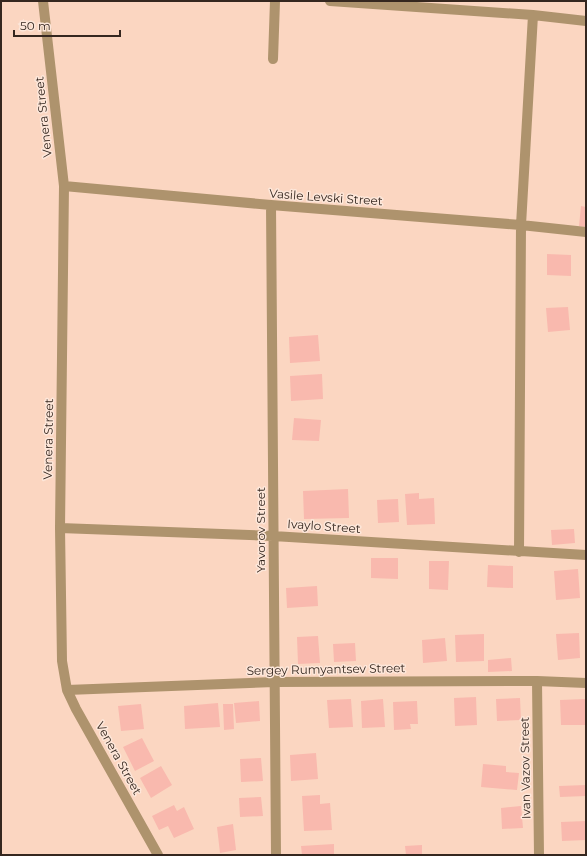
<svg xmlns="http://www.w3.org/2000/svg" width="587" height="856" font-family="Montserrat,sans-serif">
	<rect width="100%" height="100%" fill="#fbd6c1"/>
	<!-- building -->
	<path fill="#f9b9ae" d="M 581,206 L 586,207 L 586,227 L 579,226 Z
		M 547,254 L 571,255 L 571,276 L 547,275 Z
		M 568,307 L 570,330 L 548,332 L 546,308 Z
		M 318,335 L 320,361 L 290,363 L 289,337 Z
		M 322,374 L 323,399 L 291,401 L 290,376 Z
		M 294,418 L 321,420 L 319,441 L 292,440 Z
		M 348,489 L 349,518 L 304,519 L 303,491 Z
		M 419,493 L 419,499 L 434,498 L 435,524 L 407,525 L 405,494 Z
		M 398,499 L 399,522 L 378,523 L 377,500 Z
		M 574,529 L 575,543 L 552,545 L 551,530 Z
		M 371,558 L 398,558 L 398,579 L 371,578 Z
		M 429,561 L 449,561 L 448,590 L 429,589 Z
		M 488,565 L 513,566 L 513,588 L 487,587 Z
		M 578,569 L 580,598 L 556,600 L 554,571 Z
		M 317,586 L 318,606 L 287,608 L 286,588 Z
		M 579,633 L 580,658 L 558,660 L 556,634 Z
		M 484,634 L 484,661 L 456,662 L 455,635 Z
		M 318,636 L 320,663 L 298,664 L 297,637 Z
		M 445,638 L 447,661 L 423,663 L 422,640 Z
		M 355,643 L 356,661 L 334,662 L 333,644 Z
		M 511,658 L 512,671 L 488,672 L 488,660 Z
		M 476,697 L 477,725 L 455,726 L 454,698 Z
		M 520,698 L 521,720 L 497,721 L 496,699 Z
		M 351,699 L 353,727 L 329,728 L 327,700 Z
		M 383,699 L 385,727 L 362,728 L 361,701 Z
		M 585,699 L 585,725 L 561,725 L 560,700 Z
		M 259,701 L 260,721 L 236,723 L 234,703 Z
		M 417,701 L 418,724 L 410,724 L 411,729 L 394,730 L 393,702 Z
		M 218,703 L 220,727 L 185,729 L 184,706 Z
		M 141,704 L 144,729 L 121,731 L 118,706 Z
		M 223,704 L 233,704 L 234,729 L 224,730 Z
		M 142,738 L 154,761 L 135,771 L 123,747 Z
		M 316,753 L 318,779 L 291,781 L 290,755 Z
		M 261,758 L 263,781 L 241,782 L 240,759 Z
		M 483,764 L 506,766 L 506,772 L 519,773 L 517,790 L 481,787 Z
		M 161,766 L 172,785 L 151,798 L 140,778 Z
		M 586,785 L 586,796 L 560,797 L 559,786 Z
		M 320,795 L 320,804 L 330,803 L 332,830 L 304,831 L 302,796 Z
		M 261,797 L 263,816 L 240,817 L 239,798 Z
		M 174,805 L 177,811 L 184,807 L 194,829 L 174,838 L 168,826 L 159,830 L 152,816 Z
		M 521,806 L 523,828 L 502,829 L 501,808 Z
		M 586,821 L 586,840 L 562,841 L 561,822 Z
		M 233,824 L 236,850 L 220,853 L 217,827 Z
		M 334,844 L 334,855 L 302,855 L 301,846 Z
		M 422,845 L 422,855 L 406,855 L 405,846 Z"/>
	<g fill="none" stroke-linecap="round" stroke-linejoin="round">
		<!-- street -->
		<path stroke="#ae936d" stroke-width="10" d="M 43,1 L 64,186 L 60,528 L 62,661 L 67,690 L 76,709 L 158,855
			M 330,1 L 533,15 L 586,21
			M 273,59 L 275,1
			M 64,186 L 271,205 L 521,225 L 586,232
			M 271,205 L 276,855
			M 60,528 L 273,536 L 586,555
			M 519,552 L 521,225 L 533,15
			M 537,681 L 539,855
			M 67,690 L 274,682 L 537,681 L 586,683"/>
	</g>
	<g text-anchor="middle" dominant-baseline="central" stroke-width="3" stroke-linejoin="round" paint-order="stroke">
		<!-- street labels -->
		<g font-size="12" fill="#35271f" stroke="#fde7da">
			<text transform="translate(43 117) rotate(-96)">Venera Street</text>
			<text transform="translate(326 197) rotate(4)">Vasile Levski Street</text>
			<text transform="translate(48 439) rotate(-89)">Venera Street</text>
			<text transform="translate(324 526) rotate(4)">Ivaylo Street</text>
			<text transform="translate(260 530) rotate(-90)">Yavorov Street</text>
			<text transform="translate(326 669) rotate(-1)">Sergey Rumyantsev Street</text>
			<text transform="translate(119 758) rotate(61)">Venera Street</text>
			<text transform="translate(525 768) rotate(-91)">Ivan Vazov Street</text>
		</g>
	</g>
	<!-- border -->
	<rect width="587" height="856" fill="none" stroke="#35271f" stroke-width="4"/>
	<!-- scale -->
	<path d="M14 30v6h106v-6" fill="none" stroke="#35271f" stroke-width="2"/>
	<text x="20" y="30" font-size="12" fill="#35271f" stroke="#fde7da" stroke-width="3" paint-order="stroke">50 m</text>
</svg>
